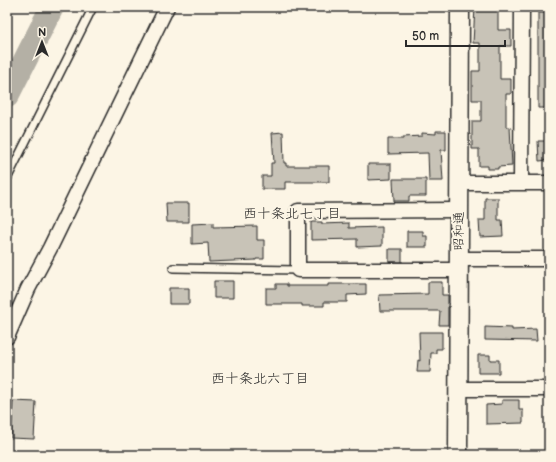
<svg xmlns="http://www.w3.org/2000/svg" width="556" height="462" font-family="'Balsamiq Sans','Klee One',sans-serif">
	<rect width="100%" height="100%" fill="#fcf5e5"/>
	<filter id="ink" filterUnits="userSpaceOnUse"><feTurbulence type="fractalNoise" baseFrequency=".025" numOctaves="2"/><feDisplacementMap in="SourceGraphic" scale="8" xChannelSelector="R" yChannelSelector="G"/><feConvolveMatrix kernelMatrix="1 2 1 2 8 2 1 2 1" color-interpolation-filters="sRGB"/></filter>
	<g filter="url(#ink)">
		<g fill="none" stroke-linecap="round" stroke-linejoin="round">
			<!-- river -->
			<path stroke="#b4b0a5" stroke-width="24" d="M 7,96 L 52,7"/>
		</g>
		<!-- building -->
		<path fill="#c8c3b7" stroke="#2b2b2b" d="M 475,7 L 498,7 L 498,30 L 511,30 L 511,46 L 500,46 L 500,79 L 511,79 L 511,94 L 506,94 L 506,127 L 510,127 L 512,166 L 498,167 L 498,169 L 488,169 L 488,166 L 479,166 L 479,149 L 472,149 L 472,121 L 481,121 L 481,100 L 472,100 L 472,71 L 480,71 L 480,43 L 473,43 Z
			M 538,13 L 549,13 L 548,108 L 538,108 Z
			M 436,131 L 446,131 L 446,150 L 441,150 L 443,181 L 429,181 L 428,153 L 388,154 L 388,139 L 403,139 L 403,137 L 422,136 L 422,133 L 436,134 Z
			M 283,132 L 284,163 L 286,163 L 286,166 L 329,166 L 329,182 L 285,182 L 285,189 L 262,189 L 262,176 L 271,176 L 271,163 L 274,163 L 272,133 Z
			M 538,141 L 549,141 L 549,160 L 539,161 Z
			M 368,164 L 391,164 L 391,179 L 368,180 Z
			M 393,179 L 426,179 L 426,196 L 409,196 L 409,201 L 394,201 Z
			M 485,198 L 498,198 L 498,220 L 502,220 L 503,236 L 480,237 L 479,220 L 485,220 Z
			M 166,203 L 189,203 L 189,222 L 167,222 Z
			M 311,222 L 322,222 L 322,224 L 349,223 L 349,228 L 382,227 L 382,246 L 357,247 L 357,239 L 311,240 Z
			M 213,223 L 213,227 L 257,226 L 257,240 L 264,240 L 264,259 L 256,259 L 256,260 L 209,262 L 208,243 L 192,244 L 192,224 Z
			M 407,231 L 423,231 L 423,236 L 427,236 L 427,247 L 407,247 Z
			M 389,249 L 402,249 L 402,262 L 389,262 Z
			M 214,281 L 233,281 L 233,298 L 214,298 Z
			M 428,282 L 442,282 L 442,295 L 448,295 L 448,325 L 439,325 L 440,311 L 380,311 L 379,295 L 428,294 Z
			M 276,284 L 287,284 L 287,286 L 328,286 L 328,284 L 366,284 L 366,294 L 347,295 L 347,302 L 324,302 L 324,306 L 302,306 L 302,304 L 266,304 L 266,288 L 276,288 Z
			M 169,288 L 189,288 L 189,304 L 169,304 Z
			M 485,327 L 512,328 L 512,330 L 536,329 L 537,341 L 485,340 Z
			M 419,332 L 442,332 L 442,349 L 436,349 L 436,353 L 431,353 L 430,372 L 417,372 L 418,360 L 420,361 Z
			M 478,355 L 490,355 L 490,360 L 499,360 L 499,373 L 478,373 Z
			M 502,400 L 519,400 L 519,410 L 523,410 L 523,423 L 486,424 L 486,405 L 502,404 Z
			M 13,401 L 36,402 L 34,439 L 11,438 Z"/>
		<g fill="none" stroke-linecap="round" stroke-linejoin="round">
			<defs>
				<path id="service" d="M 7,179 L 93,7
					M 173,268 L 298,270"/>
				<path id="minor" d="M 460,183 L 549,183
					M 521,183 L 522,7
					M 459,259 L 549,259
					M 459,270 L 298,270 L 298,211 L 459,210
					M 7,337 L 28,289 L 50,248 L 167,7
					M 459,389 L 549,389"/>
				<path id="tertiary" d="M 458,455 L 460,7"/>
			</defs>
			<!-- service casing -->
			<use href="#service" stroke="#2b2b2b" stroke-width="10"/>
			<!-- minor casing -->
			<use href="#minor" stroke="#2b2b2b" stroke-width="17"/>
			<!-- tertiary casing -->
			<use href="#tertiary" stroke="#2b2b2b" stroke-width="21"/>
			<!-- service -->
			<use href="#service" stroke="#fcf5e5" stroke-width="7"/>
			<!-- minor -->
			<use href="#minor" stroke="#fcf5e5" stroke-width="14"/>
			<!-- tertiary -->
			<use href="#tertiary" stroke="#fcf5e5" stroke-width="18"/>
		</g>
	</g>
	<g text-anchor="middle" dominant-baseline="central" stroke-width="4" stroke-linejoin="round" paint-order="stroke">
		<!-- street labels -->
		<g font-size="13" fill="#2b2b2b" stroke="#fcf5e5">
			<text transform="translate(459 231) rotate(-90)">昭和通</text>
		</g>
		<!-- neighbourhood labels -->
		<g font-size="14" fill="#2b2b2b" stroke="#fcf5e5">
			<text x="292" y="213">西十条北七丁目</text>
			<text x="260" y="378">西十条北六丁目</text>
		</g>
	</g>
	<!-- margin -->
	<rect width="556" height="462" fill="none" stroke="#fcf5e5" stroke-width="24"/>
	<rect x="12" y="12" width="532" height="438" fill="none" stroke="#2b2b2b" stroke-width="1.5" filter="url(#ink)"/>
	<!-- north arrow -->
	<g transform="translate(42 42)" stroke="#fcf5e5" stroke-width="3" paint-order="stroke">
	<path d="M0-3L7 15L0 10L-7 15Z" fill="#2b2b2b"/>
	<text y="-6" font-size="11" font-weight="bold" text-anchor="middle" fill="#2b2b2b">N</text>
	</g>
	<!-- scale -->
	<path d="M406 40v6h99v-6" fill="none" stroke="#2b2b2b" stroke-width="2"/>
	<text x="412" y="40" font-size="12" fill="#2b2b2b" stroke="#fcf5e5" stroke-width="3" paint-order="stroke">50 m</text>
</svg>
